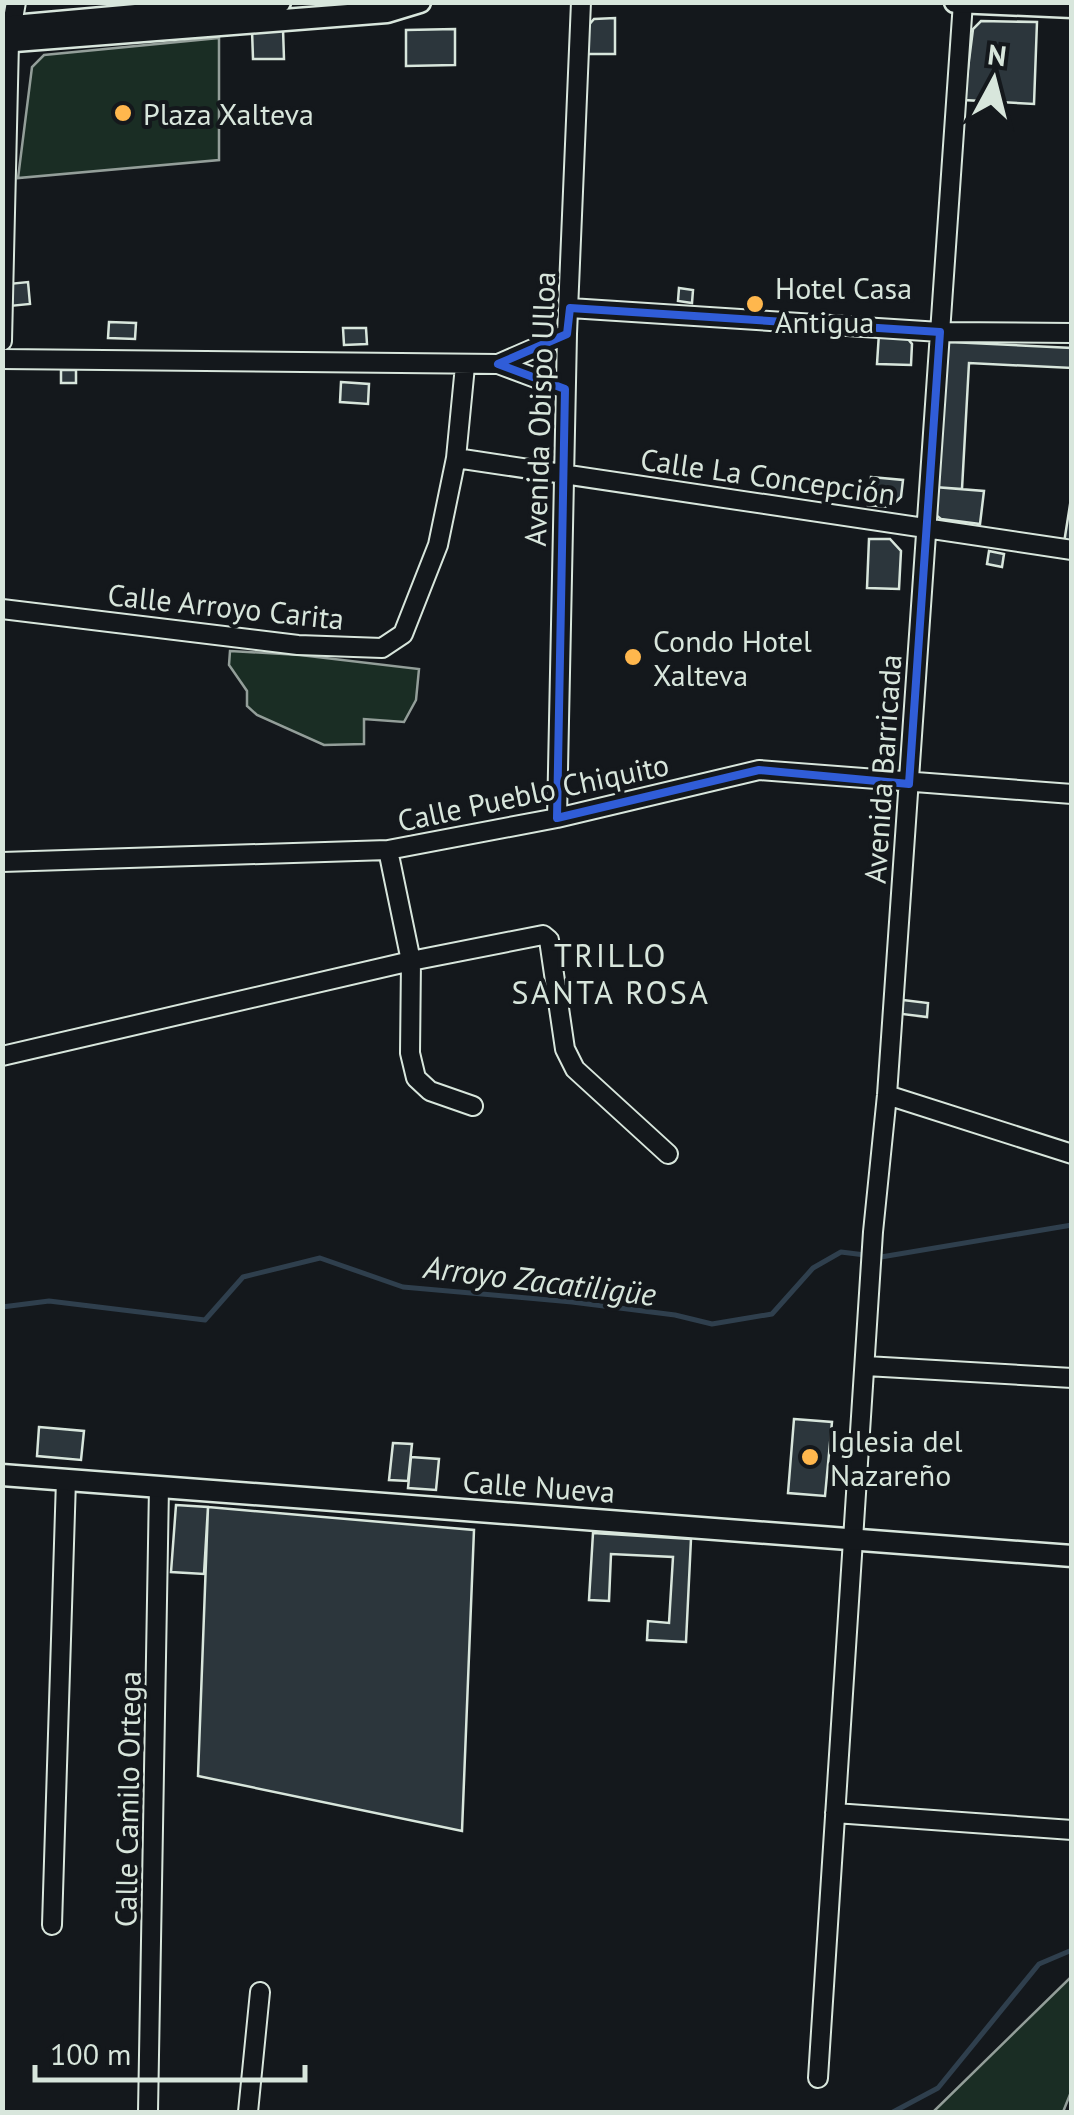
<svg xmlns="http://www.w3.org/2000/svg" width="1074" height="2115" font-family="'PT Sans',sans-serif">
	<rect width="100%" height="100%" fill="#14181c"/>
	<!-- green -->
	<path fill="#1a2d24" stroke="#939e99" stroke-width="2.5" d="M 219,38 L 219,160 L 18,178 L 32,67 L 44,55 Z
		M 230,651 L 300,655 L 419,669 L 416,700 L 404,722 L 364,719 L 364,744 L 324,745 L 257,715 L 247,706 L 247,691 L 229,665 Z
		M 1071,1977 L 1071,2092 L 1063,2112 L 933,2112 Z"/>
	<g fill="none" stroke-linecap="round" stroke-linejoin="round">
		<!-- stream -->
		<path stroke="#2f3f4d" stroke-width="5" d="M 2,1307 L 49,1301 L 205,1320 L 243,1277 L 320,1258 L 403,1287 L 572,1302 L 675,1315 L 712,1324 L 772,1314 L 813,1268 L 841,1252 L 881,1257 L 1072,1225
			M 893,2112 L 938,2088 L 1039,1964 L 1072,1950"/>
	</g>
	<!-- building -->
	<path fill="#2c363c" stroke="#d8e6dc" stroke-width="2.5" d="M 615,18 L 615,54 L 587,54 L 587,27 L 594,19 Z
		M 981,21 L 1037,22 L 1034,104 L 964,100 L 973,29 Z
		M 283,29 L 284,59 L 253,59 L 252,30 Z
		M 455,29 L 455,65 L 406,66 L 406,30 Z
		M 28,282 L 30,304 L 10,306 L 8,284 Z
		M 679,288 L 693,290 L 692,303 L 678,301 Z
		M 109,322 L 136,323 L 135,339 L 108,338 Z
		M 343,328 L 366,328 L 367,344 L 344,345 Z
		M 879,333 L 904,334 L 912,344 L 911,365 L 877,364 Z
		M 950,342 L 1072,348 L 1072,368 L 969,363 L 962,489 L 934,487 L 944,346 Z
		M 61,370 L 76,370 L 76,383 L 61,383 Z
		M 341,382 L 369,384 L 368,404 L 340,402 Z
		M 871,477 L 903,480 L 901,497 L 890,507 L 868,505 Z
		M 934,487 L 984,491 L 980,524 L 941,519 L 932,512 Z
		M 1072,492 L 1072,544 L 1064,543 Z
		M 869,539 L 890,539 L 901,551 L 899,589 L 867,588 Z
		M 989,551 L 1004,554 L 1002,567 L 987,564 Z
		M 903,1000 L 928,1003 L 927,1017 L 902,1014 Z
		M 794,1419 L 832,1422 L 825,1496 L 788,1493 Z
		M 39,1427 L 84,1431 L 81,1460 L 37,1456 Z
		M 393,1443 L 412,1444 L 408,1481 L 389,1480 Z
		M 411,1457 L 439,1459 L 436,1490 L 408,1488 Z
		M 176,1505 L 208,1507 L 204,1574 L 171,1572 Z
		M 208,1507 L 474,1530 L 462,1831 L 198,1776 Z
		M 593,1533 L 691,1539 L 686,1642 L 647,1640 L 648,1621 L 669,1623 L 673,1557 L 611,1554 L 609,1601 L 589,1600 Z"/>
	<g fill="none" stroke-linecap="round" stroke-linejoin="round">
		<defs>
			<path id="minor" d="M 570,308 L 940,332 L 1072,333
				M 2,341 L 9,42 L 16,2
				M 2,359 L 498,364 L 565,389
				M 498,364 L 567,334
				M 456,458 L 1072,550
				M 2,609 L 298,645 L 382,648 L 403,634 L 438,545 L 456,458 L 465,366
				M 557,818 L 567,334 L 581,2
				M 388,850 L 411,961 L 410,1053 L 416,1078 L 430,1091 L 473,1106
				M 2,862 L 388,850 L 557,818 L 759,770 L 1072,794
				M 2,1056 L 411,961 L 543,935 L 549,940 L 565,1049 L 575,1069 L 668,1154
				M 887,1095 L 1072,1154
				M 866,1366 L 1072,1378
				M 835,1813 L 1072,1830
				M 52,1925 L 66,1480
				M 818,2078 L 873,1232 L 887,1095 L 963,2
				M 148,2112 L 159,1487
				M 248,2112 L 260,1992"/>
			<path id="tertiary" d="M 955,2 L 1072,7
				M 2,27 L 280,2
				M 2,42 L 387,12 L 420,2
				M 2,1475 L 1072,1556"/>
		</defs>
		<!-- minor casing -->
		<use href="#minor" stroke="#d8e6dc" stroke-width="22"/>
		<!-- tertiary casing -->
		<use href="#tertiary" stroke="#d8e6dc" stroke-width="25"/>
		<!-- minor -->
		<use href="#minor" stroke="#14181c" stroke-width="18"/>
		<!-- tertiary -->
		<use href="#tertiary" stroke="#14181c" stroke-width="20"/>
	</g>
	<!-- marked area -->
	<path fill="none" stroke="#305dd8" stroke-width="8" stroke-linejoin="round" d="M 570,308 L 940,332 L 909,784 L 759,770 L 557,818 L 565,389 L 498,364 L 567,334 Z"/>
	<!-- markers -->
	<g fill="#ffb74d" stroke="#14181c" stroke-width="4">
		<circle cx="123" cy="113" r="10"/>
		<circle cx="755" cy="304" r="10"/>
		<circle cx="633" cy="657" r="10"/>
		<circle cx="810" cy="1457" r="10"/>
	</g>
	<g text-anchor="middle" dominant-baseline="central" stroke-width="8" stroke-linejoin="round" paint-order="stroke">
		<!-- poi labels -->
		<g font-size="30" fill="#d8e6dc" stroke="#14181c" text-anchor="start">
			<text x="143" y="113">Plaza Xalteva</text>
			<text x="775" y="287">Hotel Casa<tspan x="775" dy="34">Antigua</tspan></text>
			<text x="653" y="640">Condo Hotel<tspan x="653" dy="34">Xalteva</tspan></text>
			<text x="830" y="1440">Iglesia del<tspan x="830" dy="34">Nazareño</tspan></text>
		</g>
		<!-- street labels -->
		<g font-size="30" fill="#d8e6dc" stroke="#14181c">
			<text transform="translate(539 409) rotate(-88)">Avenida Obispo Ulloa</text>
			<text transform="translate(768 476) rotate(8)">Calle La Concepción</text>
			<text transform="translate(226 606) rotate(6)">Calle Arroyo Carita</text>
			<text transform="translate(882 769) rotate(-86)">Avenida Barricada</text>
			<text transform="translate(533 792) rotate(-12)">Calle Pueblo Chiquito</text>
			<text transform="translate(539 1486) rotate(4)">Calle Nueva</text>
			<text transform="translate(127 1799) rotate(-89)">Calle Camilo Ortega</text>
		</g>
		<!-- neighbourhood labels -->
		<g font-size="32" letter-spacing="2.5" fill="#d8e6dc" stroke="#14181c">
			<text x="611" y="955">TRILLO<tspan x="611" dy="37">SANTA ROSA</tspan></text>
		</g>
		<!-- water labels -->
		<g font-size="32" font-style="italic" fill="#d8e6dc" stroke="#14181c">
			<text transform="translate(540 1280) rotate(7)">Arroyo Zacatiligüe</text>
		</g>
	</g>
	<!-- border -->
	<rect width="1074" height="2115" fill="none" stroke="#d8e6dc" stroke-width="10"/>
	<!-- north arrow -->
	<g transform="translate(994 80) rotate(7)" stroke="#14181c" stroke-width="8" paint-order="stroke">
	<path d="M0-8L18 38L0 25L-18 38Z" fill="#d8e6dc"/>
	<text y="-15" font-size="28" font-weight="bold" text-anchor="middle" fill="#d8e6dc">N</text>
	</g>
	<!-- scale -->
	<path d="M35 2065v15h270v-15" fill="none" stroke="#d8e6dc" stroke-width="5"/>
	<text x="50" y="2065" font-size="30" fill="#d8e6dc" stroke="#14181c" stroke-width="8" paint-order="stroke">100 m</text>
</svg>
